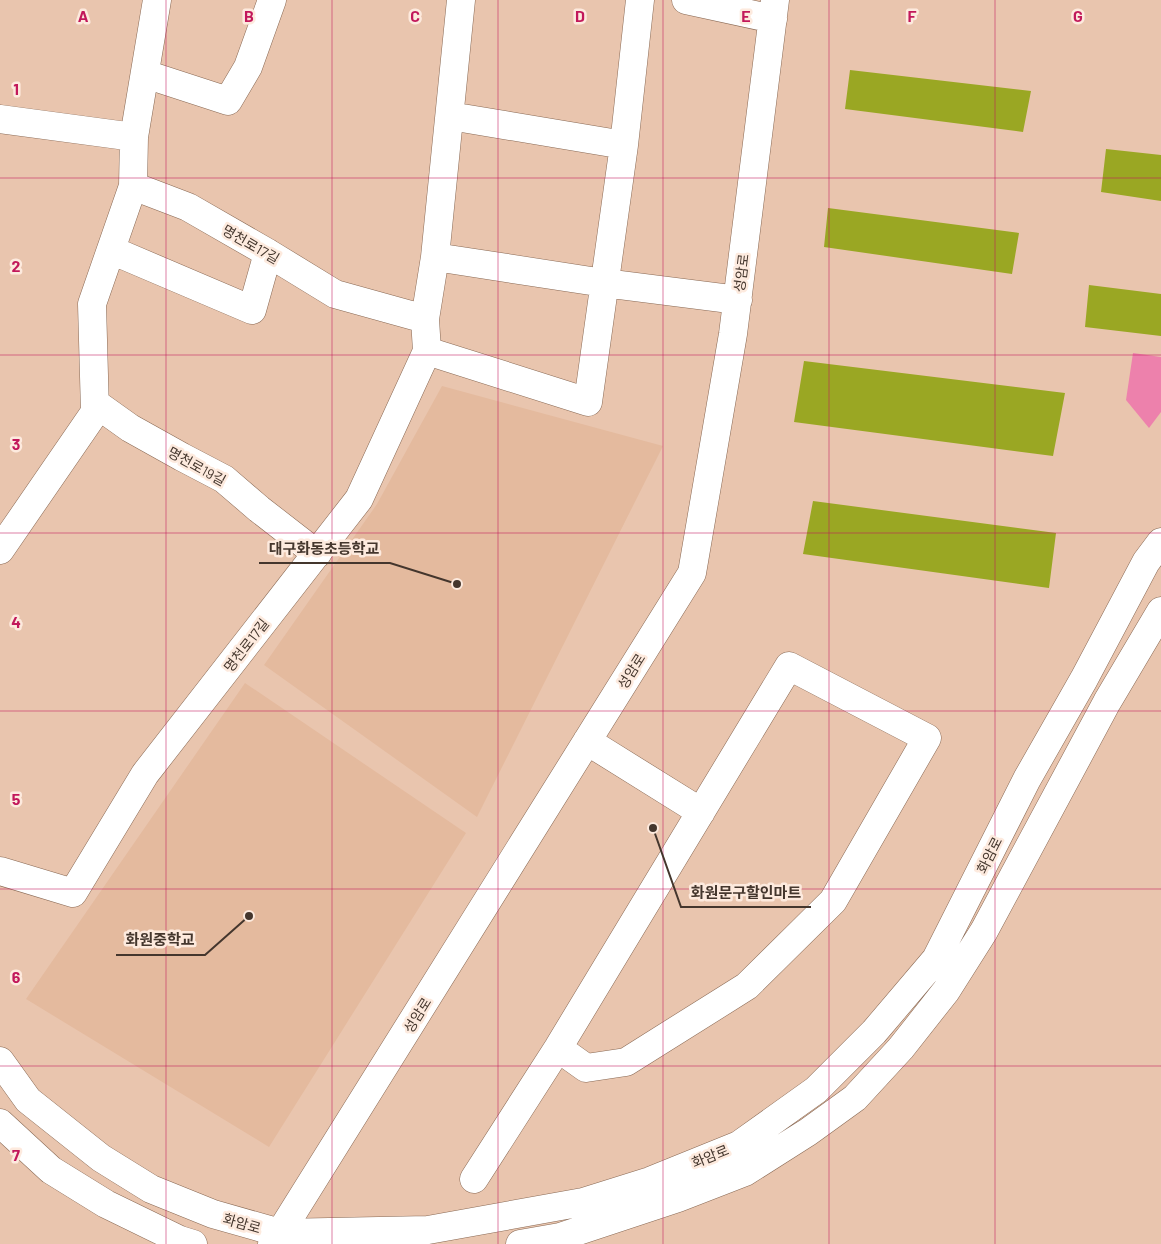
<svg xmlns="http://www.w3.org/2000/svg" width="1161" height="1244" font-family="Barlow,'Noto Sans KR',sans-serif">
	<rect width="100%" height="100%" fill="#e9c5ae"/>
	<!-- built -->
	<path fill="#e4ba9e" d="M 442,386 L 663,446 L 477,817 L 264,665 L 377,504 Z
		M 245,683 L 466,833 L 269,1147 L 26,999 Z"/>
	<!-- green -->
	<path fill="#ed81ac" d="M 1133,353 L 1161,357 L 1161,412 L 1149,428 L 1126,400 Z"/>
	<!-- building -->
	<path fill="#9aa723" d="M 850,70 L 1031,91 L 1023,132 L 845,109 Z
		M 1106,149 L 1161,155 L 1161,201 L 1101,192 Z
		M 828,208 L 1019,233 L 1012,274 L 824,247 Z
		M 1089,285 L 1161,294 L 1161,336 L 1085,327 Z
		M 804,361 L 1065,393 L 1053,456 L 794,422 Z
		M 813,501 L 1056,533 L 1049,588 L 803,554 Z"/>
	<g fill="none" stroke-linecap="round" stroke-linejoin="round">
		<defs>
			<path id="minor" d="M 686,0 L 773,19
				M 145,74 L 228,101 L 248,67 L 272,0
				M 450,116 L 624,145
				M 0,119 L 134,137
				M 133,186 L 188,207 L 268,253 L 335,294 L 425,319
				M 111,250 L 252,310 L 268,253
				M 435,257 L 604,283 L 738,300
				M 427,351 L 588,402 L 624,145 L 640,0
				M 95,403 L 130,428 L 182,457 L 224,479 L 259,509 L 317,554
				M 0,550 L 95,412 L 92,304 L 133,186 L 134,137 L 157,0
				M 587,741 L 701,812
				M 0,871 L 73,893 L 145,774 L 359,499 L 427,351 L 425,319 L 435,257 L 461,0
				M 474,1179 L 558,1048 L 789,666 L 927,738 L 833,901 L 747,986 L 626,1062 L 586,1068 L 558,1048
				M 272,1244 L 280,1233 L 692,573 L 733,334 L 775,0"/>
			<path id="major" d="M 0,1061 L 28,1100 L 101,1158 L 151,1189 L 213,1214 L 280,1233 L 428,1230 L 583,1202 L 650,1181 L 739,1145 L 816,1090 L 874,1032 L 936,959 L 1027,779 L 1084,679 L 1146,562 L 1161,542
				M 0,1123 L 51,1170 L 106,1204 L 180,1240 L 193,1244
				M 520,1244 L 560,1237 L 678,1198 L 745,1172 L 808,1132 L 855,1098 L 901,1048 L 946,991 L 984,931 L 1107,702 L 1161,611"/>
		</defs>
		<!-- minor casing -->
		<use href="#minor" stroke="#896954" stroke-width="29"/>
		<!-- major casing -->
		<use href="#major" stroke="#896954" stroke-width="29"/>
		<!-- minor -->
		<use href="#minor" stroke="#fff" stroke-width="28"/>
		<!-- major -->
		<use href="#major" stroke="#fff" stroke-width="28"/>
	</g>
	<!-- grid -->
	<path fill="none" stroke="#c2185b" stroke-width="1" stroke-opacity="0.55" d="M 166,0 L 166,1244M 332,0 L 332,1244M 498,0 L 498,1244M 663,0 L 663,1244M 829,0 L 829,1244M 995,0 L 995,1244M 0,178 L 1161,178M 0,355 L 1161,355M 0,533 L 1161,533M 0,711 L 1161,711M 0,889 L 1161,889M 0,1066 L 1161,1066"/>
	<g text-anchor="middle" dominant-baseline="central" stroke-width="5" stroke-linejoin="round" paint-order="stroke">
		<!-- street labels -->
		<g font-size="14" fill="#44362d" stroke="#fdeade">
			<text transform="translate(251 244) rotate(30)">명천로17길</text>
			<text transform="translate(741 273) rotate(-83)">성암로</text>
			<text transform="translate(197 466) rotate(29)">명천로19길</text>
			<text transform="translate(246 645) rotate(-52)">명천로17길</text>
			<text transform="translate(631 671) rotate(-58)">성암로</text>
			<text transform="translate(989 855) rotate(-63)">화암로</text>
			<text transform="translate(417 1015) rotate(-58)">성암로</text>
			<text transform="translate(710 1156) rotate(-22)">화암로</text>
			<text transform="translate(242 1223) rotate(16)">화암로</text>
		</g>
	</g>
	<g font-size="16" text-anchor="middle" font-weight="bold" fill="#c2185b" stroke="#fdeade" stroke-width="5" stroke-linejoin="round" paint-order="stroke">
		<text x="83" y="22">A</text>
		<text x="249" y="22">B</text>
		<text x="415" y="22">C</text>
		<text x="580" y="22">D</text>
		<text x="746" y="22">E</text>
		<text x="912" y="22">F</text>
		<text x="1078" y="22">G</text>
		<text x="16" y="95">1</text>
		<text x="16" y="272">2</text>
		<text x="16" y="450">3</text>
		<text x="16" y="628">4</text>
		<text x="16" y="805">5</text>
		<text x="16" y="983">6</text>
		<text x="16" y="1161">7</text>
	</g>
	<!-- callouts -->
	<path fill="none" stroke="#44362d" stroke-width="2" d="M457 584L390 563H259M653 828L681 907H811M249 916L205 955H116"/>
	<g fill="#44362d" stroke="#fdeade" stroke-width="2">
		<circle cx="457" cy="584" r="5"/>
		<circle cx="653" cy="828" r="5"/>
		<circle cx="249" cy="916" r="5"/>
	</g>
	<g font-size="15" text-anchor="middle" font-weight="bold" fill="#44362d" stroke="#fdeade" stroke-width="5" stroke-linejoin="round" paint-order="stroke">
		<text x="324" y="554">대구화동초등학교</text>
		<text x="746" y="898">화원문구할인마트</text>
		<text x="160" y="945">화원중학교</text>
	</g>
</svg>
